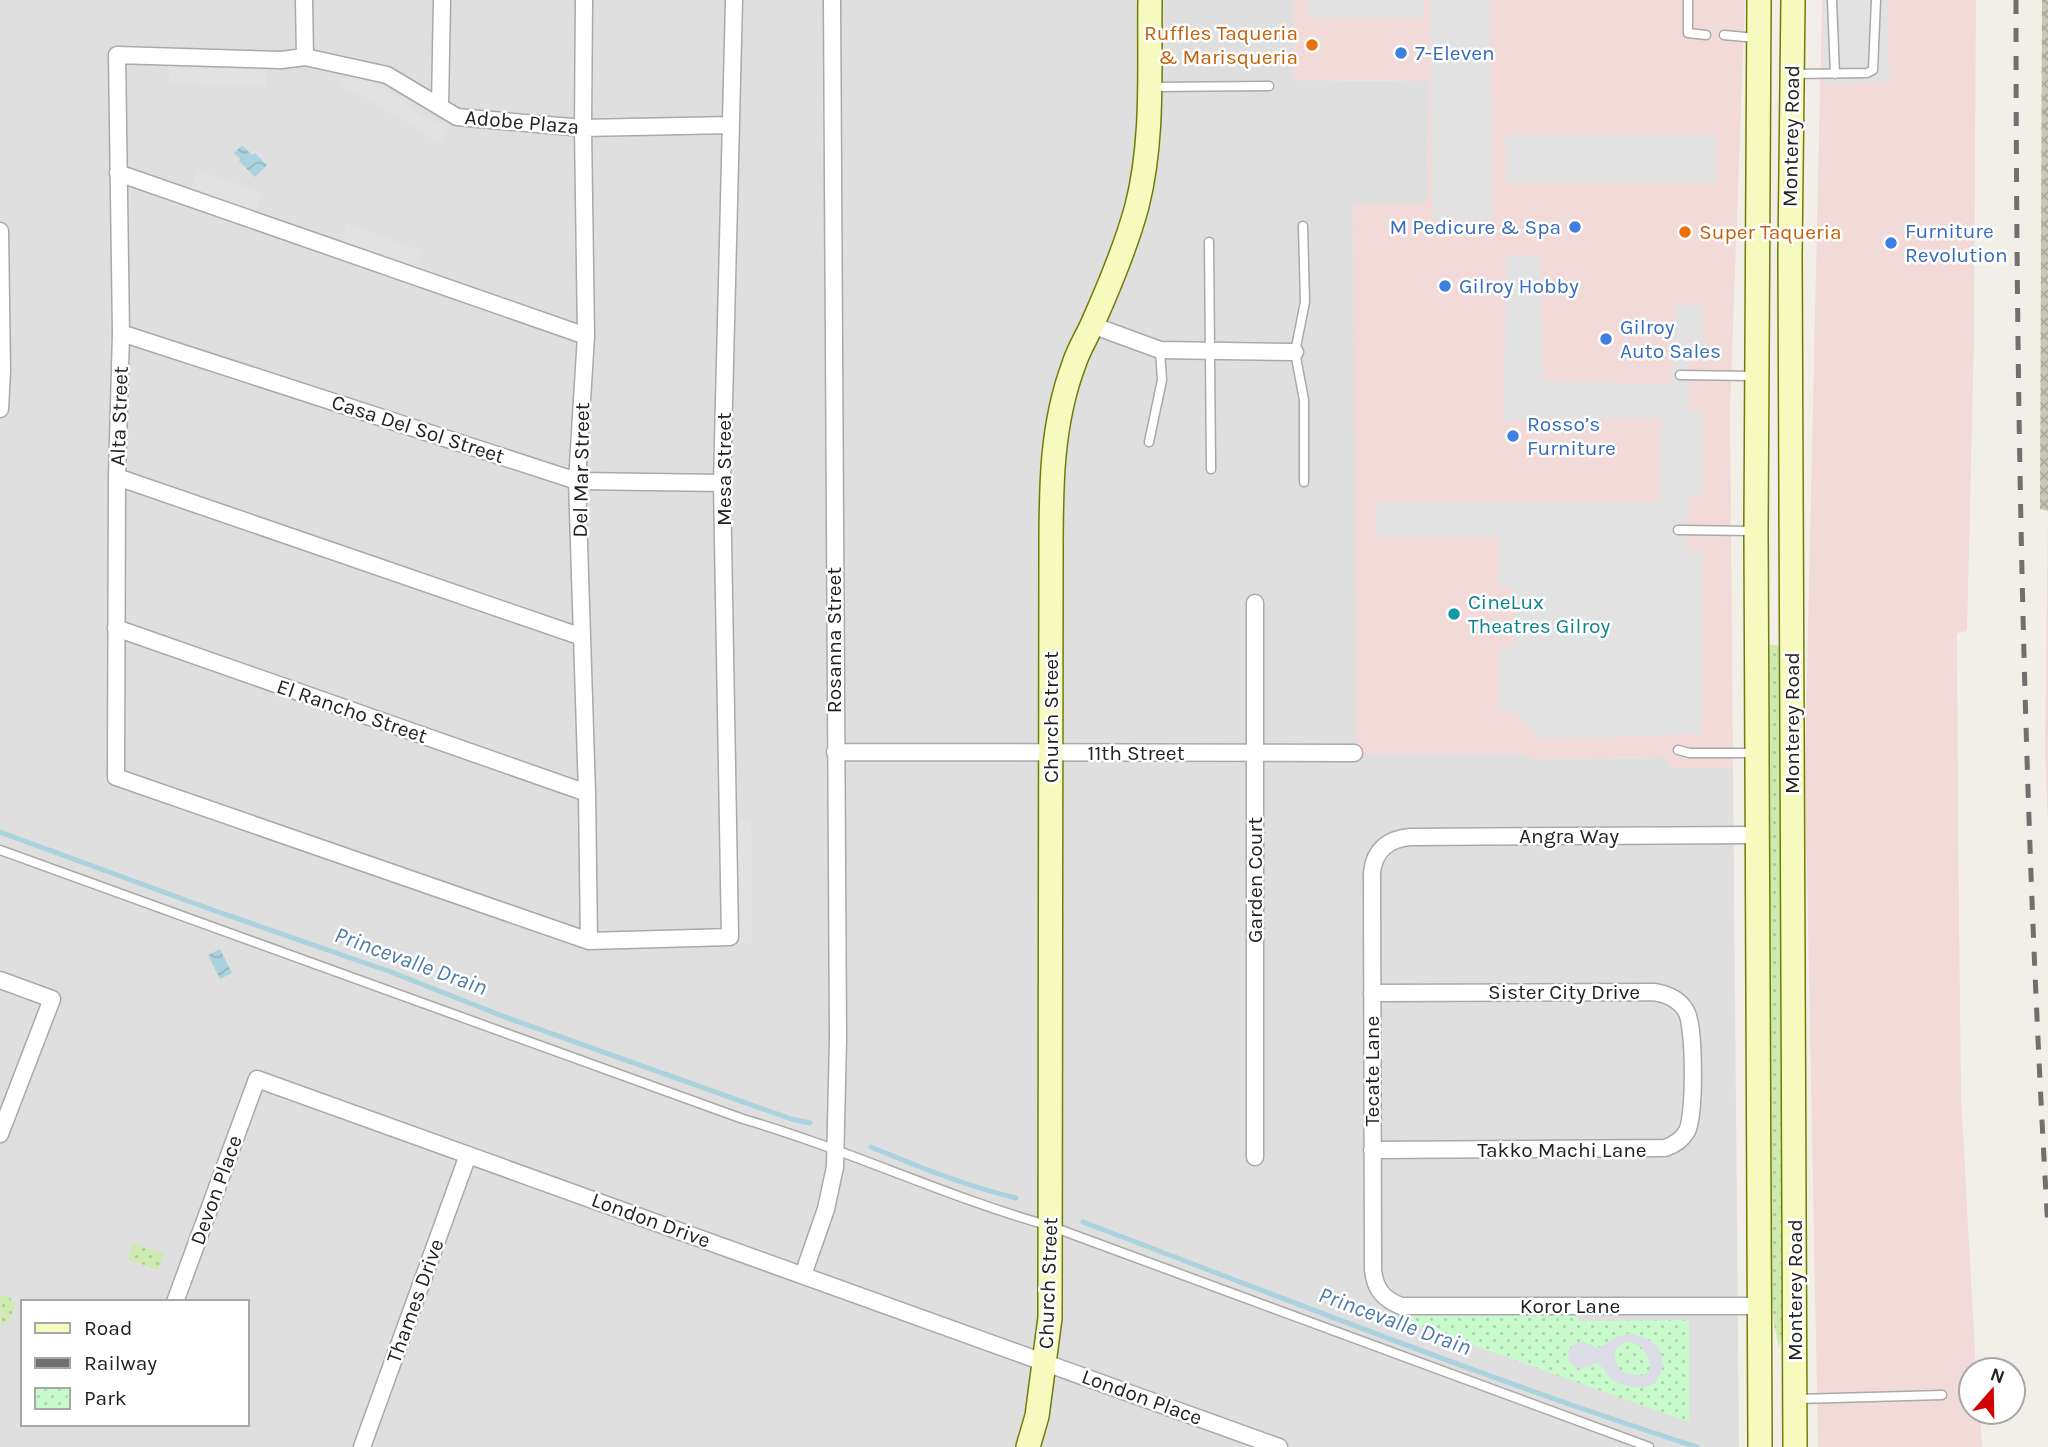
<svg xmlns="http://www.w3.org/2000/svg" width="2048" height="1447" font-family="Karla,sans-serif">
	<defs>
		<pattern id="construction-cross-hatch" width="8" height="8" patternUnits="userSpaceOnUse" patternTransform="scale(1.75)"><rect width="8" height="8" fill="#c7c7b4"/><path d="M0 0l8 8M0 8l8-8" fill="none" stroke="#abab9a"/></pattern>
		<pattern id="grass-dots" width="8" height="8" patternUnits="userSpaceOnUse" patternTransform="scale(1.75)"><rect width="8" height="8" fill="#cdebb0"/><path d="M2 2h.1M6 6h.1" fill="none" stroke="#b0c997" stroke-width="1.8" stroke-linecap="round"/></pattern>
		<pattern id="park-dots" width="8" height="8" patternUnits="userSpaceOnUse" patternTransform="scale(1.75)"><rect width="8" height="8" fill="#c8facc"/><path d="M2 2h.1M6 6h.1" fill="none" stroke="#acd6af" stroke-width="1.8" stroke-linecap="round"/></pattern>
		<pattern id="water-waves" width="16" height="10" patternUnits="userSpaceOnUse" patternTransform="scale(1.75)"><rect width="16" height="10" fill="#aad3df"/><path d="M0 5q4-4 8 0t8 0" fill="none" stroke="#92b5bf"/></pattern>
	</defs>
	<rect width="100%" height="100%" fill="#f2efe9"/>
	<!-- residential -->
	<path fill="#e0dfdf" fill-rule="evenodd" d="M 0,0 L 1294,0 L 1294,80 L 1429,81 L 1428,204 L 1354,205 L 1357,754 L 1530,754 L 1534,759 L 1665,757 L 1673,768 L 1733,768 L 1739,1447 L 0,1447 ZM 23,1302 L 247,1302 L 247,1424 L 23,1424 Z"/>
	<!-- commercial -->
	<path fill="#f2dad9" d="M 1294,0 L 1745,0 L 1730,408 L 1733,768 L 1672,768 L 1664,757 L 1533,759 L 1529,754 L 1356,754 L 1353,205 L 1428,203 L 1429,81 L 1294,80 Z
		M 1822,0 L 1976,0 L 1974,338 L 1967,631 L 1957,633 L 1958,815 L 1961,1097 L 1976,1370 L 1971,1370 L 1971,1412 L 1980,1412 L 1982,1447 L 1818,1447 L 1805,765 Z
		M 2048,511 L 2048,822 L 2045,754 Z"/>
	<!-- construction -->
	<path fill="url(#construction-cross-hatch)" d="M 2042,0 L 2048,0 L 2048,511 L 2040,509 Z"/>
	<!-- grass -->
	<path fill="url(#grass-dots)" d="M 1770,645 L 1777,645 L 1782,648 L 1783,1333 L 1779,1348 L 1774,1324 L 1770,1276 L 1768,649 Z
		M 133,1243 L 164,1254 L 158,1270 L 128,1259 Z
		M 0,1295 L 8,1296 L 16,1304 L 9,1321 L 1,1326 Z"/>
	<!-- park -->
	<path fill="url(#park-dots)" d="M 1573,1315 L 1581,1321 L 1689,1320 L 1689,1422 L 1408,1322 L 1411,1316 Z"/>
	<!-- parking -->
	<path fill="#e2e2e2" d="M 1308,0 L 1424,0 L 1424,18 L 1308,17 Z
		M 1430,0 L 1490,0 L 1493,219 L 1433,220 Z
		M 1823,0 L 1888,0 L 1889,82 L 1825,84 Z
		M 267,67 L 266,86 L 169,84 L 169,68 Z
		M 347,72 L 383,87 L 422,116 L 448,126 L 441,144 L 368,99 L 341,87 Z
		M 1506,135 L 1716,135 L 1716,183 L 1506,183 Z
		M 198,170 L 262,193 L 256,211 L 191,188 Z
		M 347,224 L 423,251 L 416,269 L 341,241 Z
		M 1514,256 L 1540,256 L 1543,381 L 1671,385 L 1675,305 L 1703,305 L 1703,358 L 1688,358 L 1688,411 L 1703,412 L 1703,496 L 1688,497 L 1688,551 L 1702,551 L 1702,734 L 1541,739 L 1514,711 L 1499,711 L 1499,648 L 1514,647 L 1514,588 L 1499,587 L 1499,536 L 1375,537 L 1376,502 L 1660,502 L 1661,418 L 1504,420 L 1506,258 Z
		M 734,819 L 751,819 L 752,943 L 735,943 Z"/>
	<!-- plaza -->
	<path fill="#dddde8" fill-rule="evenodd" d="M 1630,1333 L 1651,1341 L 1658,1347 L 1661,1353 L 1663,1366 L 1661,1373 L 1655,1383 L 1649,1386 L 1639,1388 L 1620,1384 L 1611,1379 L 1601,1366 L 1597,1363 L 1580,1369 L 1573,1366 L 1569,1362 L 1568,1351 L 1574,1343 L 1585,1342 L 1597,1348 L 1607,1344 L 1616,1337 ZM 1630,1342 L 1640,1346 L 1648,1356 L 1650,1367 L 1647,1373 L 1643,1375 L 1634,1375 L 1621,1371 L 1615,1361 L 1615,1351 L 1618,1347 L 1624,1343 Z"/>
	<!-- water -->
	<path fill="url(#water-waves)" d="M 242,145 L 252,155 L 255,153 L 267,165 L 255,177 L 239,161 L 240,159 L 234,153 Z
		M 220,949 L 232,973 L 220,979 L 208,955 Z"/>
	<g fill="none" stroke-linecap="round" stroke-linejoin="round">
		<!-- stream -->
		<path stroke="#aad3df" stroke-width="5" d="M 0,832 L 210,909 L 391,972 L 505,1017 L 791,1119 L 810,1123
			M 871,1147 C 919,1167 966,1186 1016,1198
			M 1083,1222 C 1286,1299 1489,1380 1697,1447"/>
		<defs>
			<path id="lane" d="M 1688,0 L 1688,33 L 1706,35
				M 1832,0 L 1835,74
				M 1724,35 L 1756,38
				M 1795,74 L 1867,73 L 1873,70 L 1876,0
				M 1152,87 L 1269,86
				M 1303,226 L 1305,302 L 1295,352 L 1304,400 L 1304,482
				M 1209,242 L 1211,469
				M 1680,375 L 1754,376
				M 1149,442 L 1162,380 L 1160,350
				M 1678,530 L 1753,531
				M 1678,750 L 1690,753 L 1755,753
				M 0,850 L 743,1119 C 847,1149 946,1197 1050,1226 L 1649,1447
				M 1798,1399 L 1942,1395"/>
			<path id="street" d="M 304,0 L 305,57
				M 584,0 L 583,128 L 586,336 L 577,481 L 587,793 L 589,941
				M 440,106 L 442,0
				M 731,125 L 583,128 L 457,117 L 387,75 L 305,57 L 281,60 L 117,55 L 121,333 L 117,477 L 116,777 L 589,941 L 730,937 L 722,483 L 734,0
				M 118,173 L 586,336
				M 0,231 L 2,371 L 0,409
				M 1092,325 L 1160,350 L 1295,352
				M 121,333 L 577,481 L 722,483
				M 117,477 L 582,637
				M 116,628 L 587,793
				M 835,752 L 1354,753
				M 1758,835 L 1410,837 C 1388,839 1374,850 1372,873 L 1373,1270 C 1375,1289 1383,1299 1401,1306 L 1759,1306
				M 0,980 L 52,999 L 0,1134
				M 1372,993 L 1654,992 C 1667,994 1679,999 1686,1011 C 1695,1026 1695,1116 1687,1131 C 1682,1140 1674,1145 1665,1148 L 1372,1150
				M 1255,1157 L 1255,603
				M 803,1275 L 826,1209 L 835,1167 L 838,1039 L 832,0
				M 175,1302 L 257,1079 L 1279,1447
				M 362,1447 L 468,1155"/>
			<path id="secondary" d="M 1759,0 L 1756,531 L 1760,1447
				M 1793,0 L 1790,254 L 1795,1447
				M 1028,1447 L 1037,1416 L 1050,1318 L 1051,552 C 1051,488 1051,425 1074,364 C 1078,351 1086,338 1092,325 C 1109,287 1126,247 1137,206 C 1154,139 1149,68 1150,0"/>
		</defs>
		<!-- lane casing -->
		<use href="#lane" stroke="#a9a9a9" stroke-width="11"/>
		<!-- street casing -->
		<use href="#street" stroke="#a9a9a9" stroke-width="19"/>
		<!-- secondary casing -->
		<use href="#secondary" stroke="#707d05" stroke-width="26"/>
		<!-- lane -->
		<use href="#lane" stroke="#fff" stroke-width="8"/>
		<!-- street -->
		<use href="#street" stroke="#fff" stroke-width="16"/>
		<!-- secondary -->
		<use href="#secondary" stroke="#f7fabf" stroke-width="23"/>
		<!-- rail -->
		<path stroke="#707070" stroke-width="5" stroke-dasharray="14 14" stroke-linecap="butt" d="M 2016,0 C 2016,410 2024,820 2048,1229"/>
	</g>
	<!-- markers -->
	<g fill="#e8710a" stroke="#fff" stroke-width="2.5">
		<circle cx="1312" cy="45" r="7"/>
		<circle cx="1685" cy="232" r="7"/>
	</g>
	<g fill="#3f7fe0" stroke="#fff" stroke-width="2.5">
		<circle cx="1401" cy="53" r="7"/>
		<circle cx="1575" cy="227" r="7"/>
		<circle cx="1891" cy="243" r="7"/>
		<circle cx="1445" cy="286" r="7"/>
		<circle cx="1606" cy="339" r="7"/>
		<circle cx="1513" cy="436" r="7"/>
	</g>
	<circle fill="#0f9aa8" stroke="#fff" stroke-width="2.5" cx="1454" cy="614" r="7"/>
	<g text-anchor="middle" dominant-baseline="central" stroke-width="5" stroke-linejoin="round" paint-order="stroke">
		<!-- food labels -->
		<g font-size="21" fill="#c56008" stroke="#fff" text-anchor="end">
			<text x="1298" y="33">Ruffles Taqueria<tspan x="1298" dy="24">&amp; Marisqueria</tspan></text>
			<text x="1699" y="232" text-anchor="start">Super Taqueria</text>
		</g>
		<!-- shop labels -->
		<g font-size="21" fill="#366cbe" stroke="#fff" text-anchor="start">
			<text x="1415" y="53">7-Eleven</text>
			<text x="1561" y="227" text-anchor="end">M Pedicure &amp; Spa</text>
			<text x="1905" y="231">Furniture<tspan x="1905" dy="24">Revolution</tspan></text>
			<text x="1459" y="286">Gilroy Hobby</text>
			<text x="1620" y="327">Gilroy<tspan x="1620" dy="24">Auto Sales</tspan></text>
			<text x="1527" y="424">Rosso’s<tspan x="1527" dy="24">Furniture</tspan></text>
		</g>
		<!-- street labels -->
		<g font-size="21" fill="#222" stroke="#fff">
			<text transform="translate(522 122) rotate(5)">Adobe Plaza</text>
			<text transform="translate(1791 136) rotate(-89)">Monterey Road</text>
			<text transform="translate(119 416) rotate(-88)">Alta Street</text>
			<text transform="translate(418 429) rotate(18)">Casa Del Sol Street</text>
			<text transform="translate(724 469) rotate(-90)">Mesa Street</text>
			<text transform="translate(581 470) rotate(-89)">Del Mar Street</text>
			<text transform="translate(834 640) rotate(-90)">Rosanna Street</text>
			<text transform="translate(352 711) rotate(19)">El Rancho Street</text>
			<text transform="translate(1051 717) rotate(-90)">Church Street</text>
			<text transform="translate(1792 723) rotate(-90)">Monterey Road</text>
			<text x="1136" y="753">11th Street</text>
			<text x="1569" y="836">Angra Way</text>
			<text transform="translate(1255 880) rotate(-90)">Garden Court</text>
			<text x="1564" y="992">Sister City Drive</text>
			<text transform="translate(1372 1071) rotate(-90)">Tecate Lane</text>
			<text x="1562" y="1150">Takko Machi Lane</text>
			<text transform="translate(216 1190) rotate(-70)">Devon Place</text>
			<text transform="translate(651 1220) rotate(20)">London Drive</text>
			<text transform="translate(1048 1283) rotate(-88)">Church Street</text>
			<text transform="translate(1795 1290) rotate(-90)">Monterey Road</text>
			<text transform="translate(415 1301) rotate(-70)">Thames Drive</text>
			<text x="1570" y="1306">Koror Lane</text>
			<text transform="translate(1142 1397) rotate(20)">London Place</text>
		</g>
		<!-- culture labels -->
		<g font-size="21" fill="#0d838f" stroke="#fff" text-anchor="start">
			<text x="1468" y="602">CineLux<tspan x="1468" dy="24">Theatres Gilroy</tspan></text>
		</g>
		<!-- water labels -->
		<g font-size="23" font-style="italic" fill="#4a7aab" stroke="#fff">
			<text transform="translate(411 961) rotate(20)">Princevalle Drain</text>
			<text transform="translate(1395 1321) rotate(20)">Princevalle Drain</text>
		</g>
	</g>
	<!-- legend -->
	<rect x="21" y="1300" width="228" height="126" fill="#ffffff" stroke="#a7a7a7" stroke-width="2"/>
	<rect x="35" y="1323" width="35" height="10" fill="#f7fabf" stroke="#a7a7a7" stroke-width="2"/>
	<text x="84" y="1335" font-size="21" fill="#222222">Road</text>
	<rect x="35" y="1358" width="35" height="10" fill="#707070" stroke="#a7a7a7" stroke-width="2"/>
	<text x="84" y="1370" font-size="21" fill="#222222">Railway</text>
	<rect x="35" y="1388" width="35" height="21" fill="url(#park-dots)" stroke="#a7a7a7" stroke-width="2"/>
	<text x="84" y="1405" font-size="21" fill="#222222">Park</text>
	<!-- north arrow -->
	<g transform="translate(1992 1391) rotate(20)"><circle r="33" fill="#ffffff" stroke="#a7a7a7" stroke-width="2"/>
	<path d="M0-5L12 26L0 18L-12 26Z" fill="#d40000"/>
	<text y="-10" font-size="19" font-weight="bold" text-anchor="middle" fill="#222222">N</text>
	</g>
</svg>
